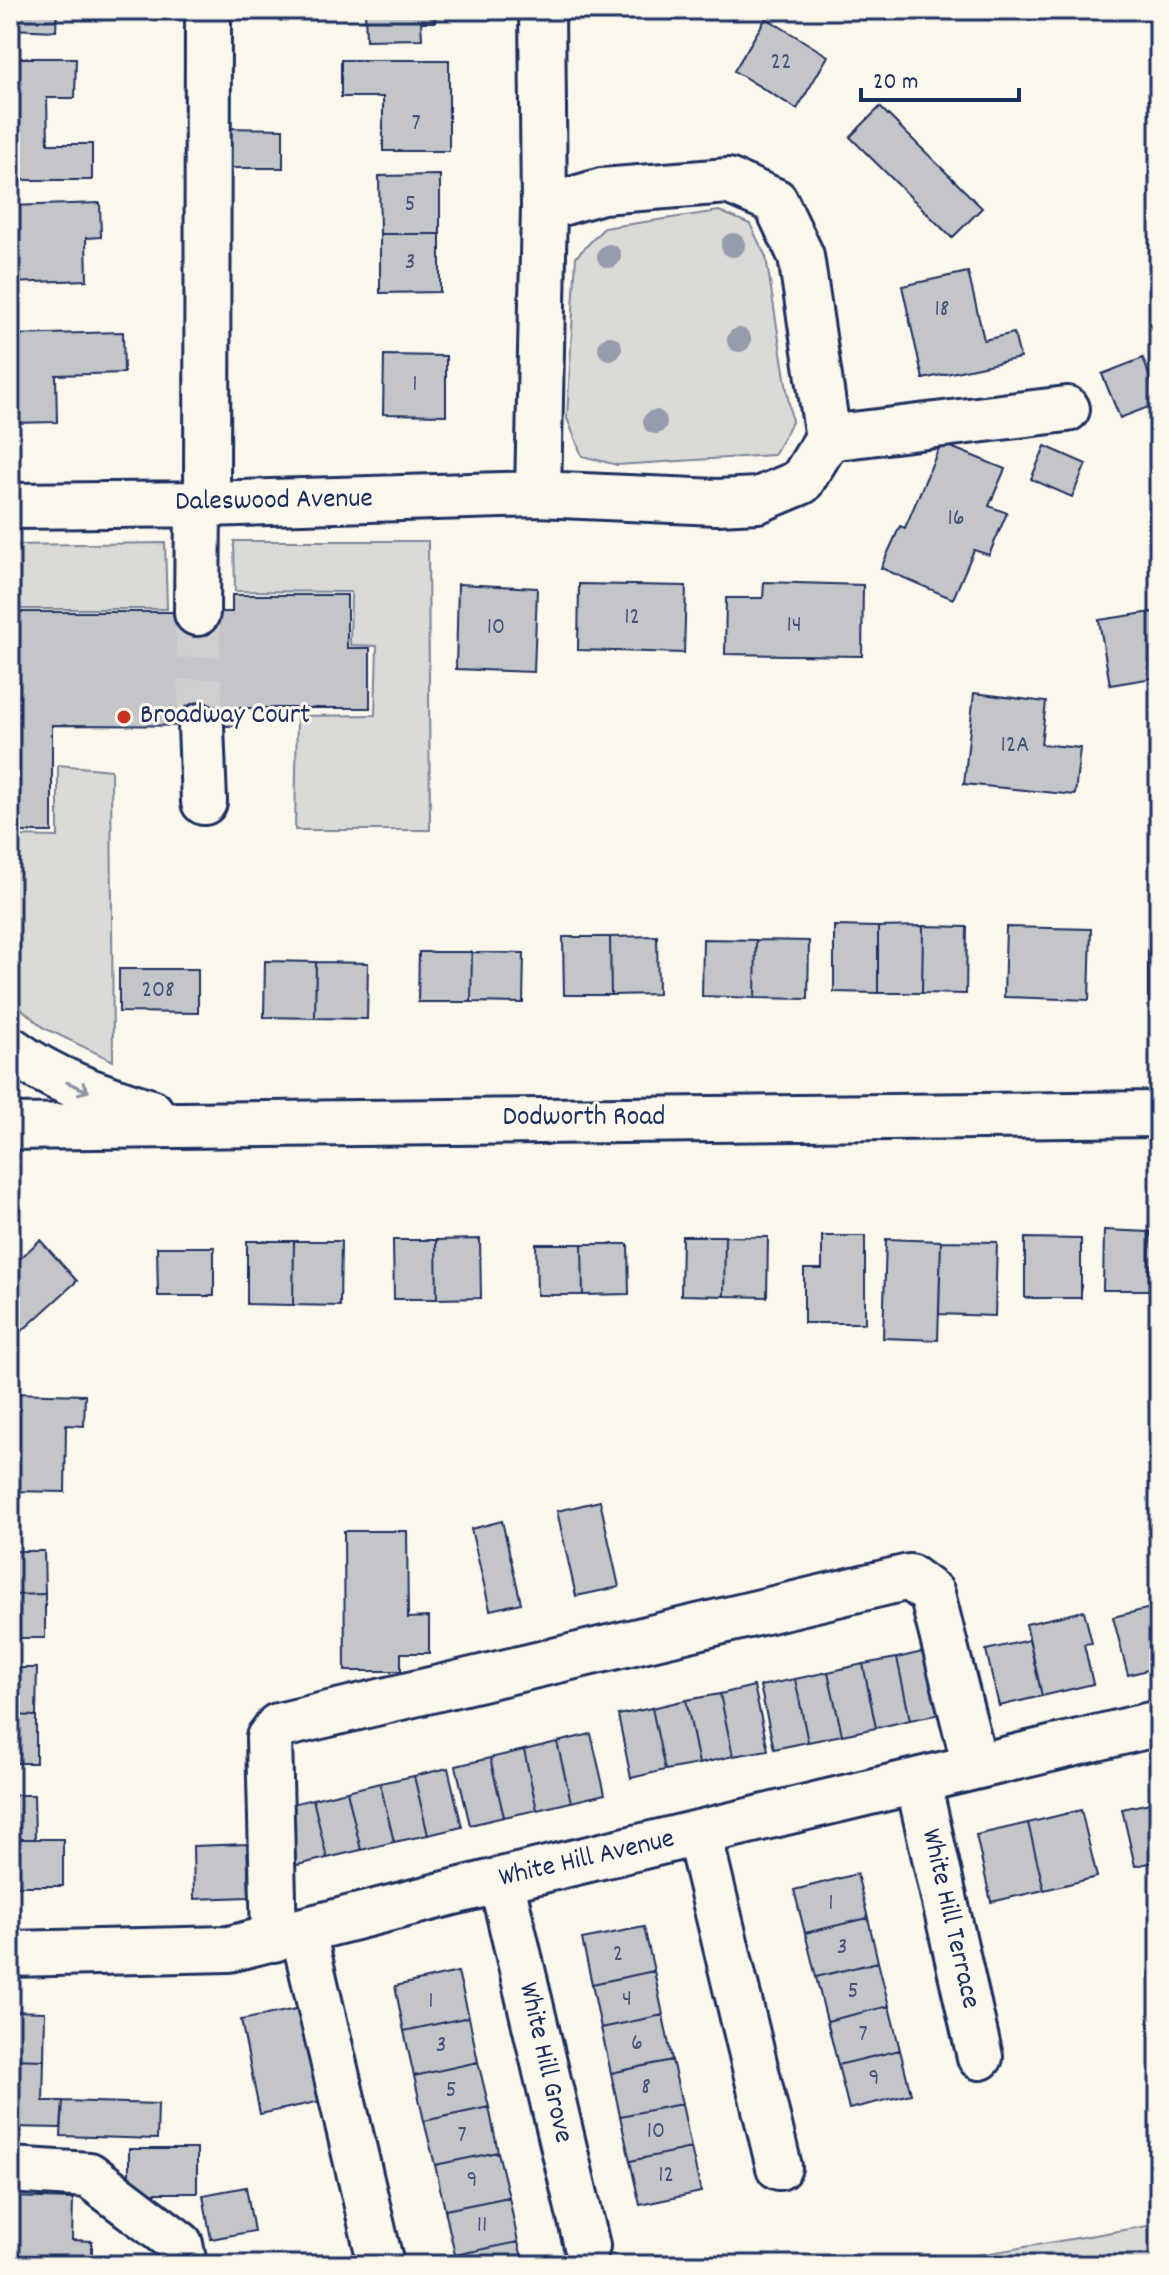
<svg xmlns="http://www.w3.org/2000/svg" width="1169" height="2275" font-family="Dekko,sans-serif">
	<rect width="100%" height="100%" fill="#fbf7ec"/>
	<filter id="ink" filterUnits="userSpaceOnUse"><feTurbulence type="fractalNoise" baseFrequency=".0125" numOctaves="2"/><feDisplacementMap in="SourceGraphic" scale="16" xChannelSelector="R" yChannelSelector="G"/><feConvolveMatrix kernelMatrix="1 2 1 2 8 2 1 2 1" color-interpolation-filters="sRGB"/></filter>
	<g filter="url(#ink)">
		<!-- green -->
		<path fill="#dadad7" stroke="#7a849a" stroke-width="2" d="M 719,211 L 750,224 L 766,257 L 792,422 L 774,455 L 617,465 L 582,456 L 567,418 L 576,257 L 604,228 Z
			M 234,541 L 428,541 L 430,830 L 295,830 L 297,716 L 375,715 L 377,646 L 350,645 L 351,592 L 235,591 Z
			M 165,543 L 167,609 L 10,609 L 10,545 Z
			M 58,765 L 111,770 L 113,1061 L 44,1028 L 10,999 L 10,836 L 58,837 Z
			M 1159,2224 L 1159,2265 L 920,2265 Z"/>
		<!-- building -->
		<path fill="#c3c5c9" stroke="#1b2f5e" stroke-width="2" d="M 10,10 L 57,10 L 56,31 L 10,29 Z
			M 365,10 L 434,10 L 435,22 L 421,22 L 422,39 L 366,40 Z
			M 766,18 L 828,56 L 797,109 L 734,71 Z
			M 10,58 L 76,58 L 75,98 L 47,98 L 48,144 L 92,144 L 92,180 L 10,180 Z
			M 341,60 L 449,60 L 449,151 L 383,151 L 383,97 L 341,97 Z
			M 880,107 L 982,208 L 952,238 L 850,137 Z
			M 225,128 L 283,129 L 283,168 L 225,168 Z
			M 440,175 L 440,234 L 380,234 L 379,176 Z
			M 100,203 L 101,237 L 86,238 L 87,280 L 10,283 L 10,206 Z
			M 380,234 L 440,234 L 440,292 L 380,293 Z
			M 968,272 L 984,340 L 1014,333 L 1020,358 L 923,379 L 902,286 Z
			M 123,332 L 124,373 L 56,375 L 57,422 L 10,423 L 10,335 Z
			M 384,355 L 446,356 L 446,415 L 383,414 Z
			M 1143,358 L 1159,403 L 1120,418 L 1102,374 Z
			M 941,443 L 1005,469 L 989,506 L 1007,513 L 989,555 L 974,550 L 953,599 L 881,568 L 900,526 L 905,528 Z
			M 1045,446 L 1086,464 L 1072,497 L 1031,479 Z
			M 764,582 L 863,585 L 862,656 L 725,654 L 726,598 L 763,598 Z
			M 458,584 L 537,588 L 534,672 L 456,669 Z
			M 579,584 L 686,586 L 684,653 L 578,650 Z
			M 232,595 L 347,595 L 347,648 L 370,648 L 370,708 L 238,708 L 238,726 L 52,725 L 52,832 L 10,832 L 10,612 L 232,612 Z
			M 1159,611 L 1159,677 L 1110,685 L 1099,620 Z
			M 974,693 L 1046,702 L 1041,744 L 1080,748 L 1075,795 L 964,784 Z
			M 834,926 L 878,927 L 878,993 L 834,992 Z
			M 923,926 L 967,927 L 966,994 L 922,993 Z
			M 923,926 L 922,993 L 878,993 L 878,927 Z
			M 1006,927 L 1091,929 L 1089,1000 L 1004,997 Z
			M 1148,932 L 1159,933 L 1159,997 L 1148,997 Z
			M 657,936 L 658,994 L 611,995 L 610,937 Z
			M 563,937 L 610,937 L 611,995 L 564,995 Z
			M 703,939 L 756,940 L 755,998 L 702,996 Z
			M 756,940 L 809,941 L 808,999 L 755,998 Z
			M 419,952 L 472,952 L 471,1002 L 418,1002 Z
			M 472,952 L 524,953 L 523,1003 L 471,1002 Z
			M 265,961 L 316,962 L 315,1018 L 264,1017 Z
			M 316,962 L 368,963 L 367,1019 L 315,1018 Z
			M 119,969 L 198,969 L 198,1013 L 119,1012 Z
			M 1104,1230 L 1150,1232 L 1149,1290 L 1103,1290 Z
			M 1150,1232 L 1159,1232 L 1159,1291 L 1149,1290 Z
			M 682,1236 L 725,1236 L 724,1296 L 681,1295 Z
			M 725,1236 L 768,1237 L 767,1297 L 724,1296 Z
			M 822,1236 L 865,1236 L 865,1323 L 804,1323 L 804,1269 L 822,1269 Z
			M 1025,1238 L 1081,1239 L 1081,1298 L 1025,1298 Z
			M 480,1239 L 481,1298 L 437,1299 L 436,1240 Z
			M 886,1239 L 941,1241 L 938,1340 L 883,1338 Z
			M 40,1240 L 77,1281 L 11,1341 L 10,1268 Z
			M 393,1240 L 436,1240 L 437,1299 L 394,1299 Z
			M 247,1241 L 294,1241 L 293,1305 L 247,1304 Z
			M 294,1241 L 341,1241 L 340,1306 L 293,1305 Z
			M 941,1241 L 997,1242 L 995,1316 L 939,1314 Z
			M 536,1244 L 582,1244 L 583,1295 L 537,1295 Z
			M 582,1244 L 628,1244 L 629,1294 L 583,1295 Z
			M 157,1247 L 214,1247 L 214,1296 L 158,1296 Z
			M 10,1393 L 85,1395 L 84,1426 L 66,1425 L 65,1492 L 10,1491 Z
			M 600,1501 L 619,1587 L 576,1596 L 557,1511 Z
			M 502,1521 L 521,1603 L 490,1610 L 471,1529 Z
			M 344,1531 L 407,1531 L 408,1618 L 429,1617 L 429,1653 L 401,1653 L 401,1671 L 345,1671 Z
			M 10,1551 L 44,1551 L 45,1594 L 10,1595 Z
			M 45,1594 L 45,1638 L 10,1638 L 10,1595 Z
			M 1159,1606 L 1159,1667 L 1128,1675 L 1113,1617 Z
			M 1084,1611 L 1092,1643 L 1084,1644 L 1093,1684 L 1042,1696 L 1026,1624 Z
			M 1029,1640 L 1042,1696 L 999,1706 L 986,1650 Z
			M 931,1650 L 945,1713 L 910,1720 L 897,1658 Z
			M 897,1658 L 910,1720 L 876,1728 L 863,1664 Z
			M 863,1664 L 876,1728 L 842,1735 L 828,1672 Z
			M 10,1668 L 37,1668 L 36,1716 L 10,1715 Z
			M 828,1672 L 842,1735 L 808,1742 L 795,1679 Z
			M 795,1679 L 808,1742 L 774,1749 L 760,1686 Z
			M 754,1686 L 768,1750 L 733,1756 L 720,1694 Z
			M 720,1694 L 733,1756 L 699,1764 L 686,1700 Z
			M 686,1700 L 699,1764 L 665,1770 L 652,1708 Z
			M 652,1708 L 665,1770 L 631,1778 L 618,1715 Z
			M 10,1715 L 36,1716 L 36,1763 L 10,1763 Z
			M 591,1734 L 605,1794 L 571,1802 L 557,1742 Z
			M 557,1742 L 571,1802 L 537,1810 L 524,1750 Z
			M 524,1750 L 537,1810 L 504,1817 L 490,1758 Z
			M 490,1758 L 504,1817 L 470,1825 L 456,1766 Z
			M 448,1768 L 462,1827 L 428,1835 L 414,1776 Z
			M 414,1776 L 428,1835 L 394,1842 L 380,1783 Z
			M 380,1783 L 394,1842 L 361,1850 L 347,1791 Z
			M 347,1791 L 361,1850 L 327,1858 L 313,1799 Z
			M 10,1795 L 34,1795 L 35,1839 L 10,1839 Z
			M 313,1799 L 327,1858 L 293,1866 L 279,1807 Z
			M 1159,1801 L 1159,1861 L 1135,1866 L 1122,1809 Z
			M 1081,1810 L 1097,1877 L 1044,1890 L 1028,1823 Z
			M 1028,1823 L 1044,1890 L 991,1902 L 976,1835 Z
			M 10,1839 L 63,1839 L 63,1886 L 10,1886 Z
			M 247,1844 L 249,1897 L 194,1899 L 193,1846 Z
			M 857,1874 L 868,1918 L 805,1933 L 794,1890 Z
			M 868,1918 L 878,1962 L 816,1977 L 805,1933 Z
			M 644,1927 L 654,1971 L 592,1984 L 582,1939 Z
			M 878,1962 L 889,2006 L 827,2021 L 816,1977 Z
			M 654,1971 L 663,2015 L 601,2028 L 592,1984 Z
			M 458,1972 L 469,2017 L 404,2031 L 395,1986 Z
			M 889,2006 L 900,2050 L 838,2065 L 827,2021 Z
			M 306,2007 L 326,2100 L 260,2114 L 241,2020 Z
			M 10,2011 L 45,2012 L 44,2060 L 10,2059 Z
			M 663,2015 L 672,2060 L 611,2073 L 601,2028 Z
			M 469,2017 L 478,2062 L 414,2076 L 404,2031 Z
			M 900,2050 L 911,2094 L 849,2109 L 838,2065 Z
			M 10,2059 L 44,2060 L 43,2101 L 63,2101 L 61,2128 L 10,2127 Z
			M 672,2060 L 682,2104 L 620,2116 L 611,2073 Z
			M 478,2062 L 489,2107 L 424,2121 L 414,2076 Z
			M 63,2101 L 158,2104 L 157,2139 L 61,2136 Z
			M 682,2104 L 691,2148 L 630,2161 L 620,2116 Z
			M 489,2107 L 498,2152 L 435,2165 L 424,2121 Z
			M 691,2148 L 701,2192 L 640,2205 L 630,2161 Z
			M 129,2149 L 197,2149 L 197,2193 L 129,2193 Z
			M 498,2152 L 509,2197 L 445,2210 L 435,2165 Z
			M 246,2187 L 254,2231 L 211,2239 L 203,2195 Z
			M 10,2197 L 73,2199 L 72,2240 L 92,2241 L 92,2265 L 10,2265 Z
			M 509,2197 L 518,2242 L 455,2255 L 445,2210 Z
			M 518,2242 L 524,2265 L 457,2265 L 455,2255 Z"/>
		<g fill="none" stroke-linecap="round" stroke-linejoin="round">
			<!-- minor-tunnel -->
			<path stroke="#cecfd0" stroke-width="44" stroke-dasharray="44 22" stroke-linecap="butt" d="M 197,613 L 201,726"/>
			<defs>
				<path id="minor" d="M 828,438 L 1067,409
					M 538,494 L 544,208 L 542,10
					M 207,504 L 208,10
					M 10,506 L 207,504 L 538,494 L 717,502 L 758,500 L 801,482 L 828,438 L 801,256 L 775,201 L 728,181 L 602,191 L 544,208
					M 197,613 L 198,504
					M 201,726 L 204,802
					M 918,1782 L 980,2057
					M 699,1834 L 779,2167
					M 501,1880 L 587,2246
					M 303,1932 L 381,2265
					M 274,1939 L 269,1738 L 278,1726 L 909,1577 L 932,1594 L 975,1766
					M 10,1954 L 229,1949 L 501,1880 L 1159,1723
					M 10,2170 L 89,2175 L 180,2244 L 184,2265"/>
				<path id="highway" d="M 10,1049 C 53,1081 100,1096 151,1112
					M 10,1127 L 1159,1114"/>
			</defs>
			<!-- minor casing -->
			<use href="#minor" stroke="#1b2f5e" stroke-width="50"/>
			<!-- highway casing -->
			<use href="#highway" stroke="#1b2f5e" stroke-width="50"/>
			<!-- minor -->
			<use href="#minor" stroke="#fbf7ec" stroke-width="44"/>
			<!-- highway -->
			<use href="#highway" stroke="#fbf7ec" stroke-width="44"/>
		</g>
		<!-- trees -->
		<g fill="#959cab">
			<circle cx="733" cy="245" r="12"/>
			<circle cx="609" cy="256" r="12"/>
			<circle cx="739" cy="340" r="12"/>
			<circle cx="610" cy="348" r="12"/>
			<circle cx="655" cy="422" r="12"/>
		</g>
		<!-- one-way arrows -->
		<defs><path id="oneway-shaft" d="M-6 0H5M1.5-3L5.5 0L1.5 3" fill="none" stroke-width="1.6" stroke-linecap="round" stroke-linejoin="round" transform="scale(2)"/></defs>
		<use stroke="#8b93a5" href="#oneway-shaft" transform="translate(78 1087) rotate(23)"/>
	</g>
	<!-- markers -->
	<circle fill="#c8321e" stroke="#fbf7ec" stroke-width="3" cx="124" cy="717" r="8"/>
	<g text-anchor="middle" dominant-baseline="central" stroke-width="6" stroke-linejoin="round" paint-order="stroke">
		<!-- number labels -->
		<g font-size="24" fill="#455479">
			<text x="781" y="63">22</text>
			<text x="416" y="124">7</text>
			<text x="410" y="205">5</text>
			<text x="410" y="263">3</text>
			<text x="942" y="310">18</text>
			<text x="415" y="385">1</text>
			<text x="956" y="519">16</text>
			<text x="632" y="618">12</text>
			<text x="794" y="626">14</text>
			<text x="496" y="628">10</text>
			<text x="1015" y="746">12A</text>
			<text x="158" y="991">208</text>
			<text x="831" y="1904">1</text>
			<text x="842" y="1948">3</text>
			<text x="618" y="1955">2</text>
			<text x="853" y="1992">5</text>
			<text x="627" y="2000">4</text>
			<text x="431" y="2002">1</text>
			<text x="863" y="2035">7</text>
			<text x="637" y="2044">6</text>
			<text x="441" y="2046">3</text>
			<text x="874" y="2079">9</text>
			<text x="646" y="2088">8</text>
			<text x="451" y="2091">5</text>
			<text x="656" y="2132">10</text>
			<text x="462" y="2136">7</text>
			<text x="666" y="2176">12</text>
			<text x="472" y="2181">9</text>
			<text x="482" y="2226">11</text>
		</g>
		<!-- street labels -->
		<g font-size="28" fill="#1b2f5e" stroke="#fbf7ec">
			<text transform="translate(274 502) rotate(-1)">Daleswood Avenue</text>
			<text x="584" y="1119">Dodworth Road</text>
			<text transform="translate(587 1860) rotate(-13)">White Hill Avenue</text>
			<text transform="translate(949 1919) rotate(77)">White Hill Terrace</text>
			<text transform="translate(544 2063) rotate(77)">White Hill Grove</text>
		</g>
		<!-- poi labels -->
		<g font-size="28" fill="#1b2f5e" stroke="#fbf7ec" text-anchor="start">
			<text x="140" y="717">Broadway Court</text>
		</g>
	</g>
	<!-- margin -->
	<rect width="1169" height="2275" fill="none" stroke="#fbf7ec" stroke-width="40"/>
	<rect x="20" y="20" width="1129" height="2235" fill="none" stroke="#1b2f5e" stroke-width="3" filter="url(#ink)"/>
	<!-- scale -->
	<path d="M861 88v12h158v-12" fill="none" stroke="#1b2f5e" stroke-width="4"/>
	<text x="873" y="88" font-size="24" fill="#1b2f5e" stroke="#fbf7ec" stroke-width="6" paint-order="stroke">20 m</text>
</svg>
